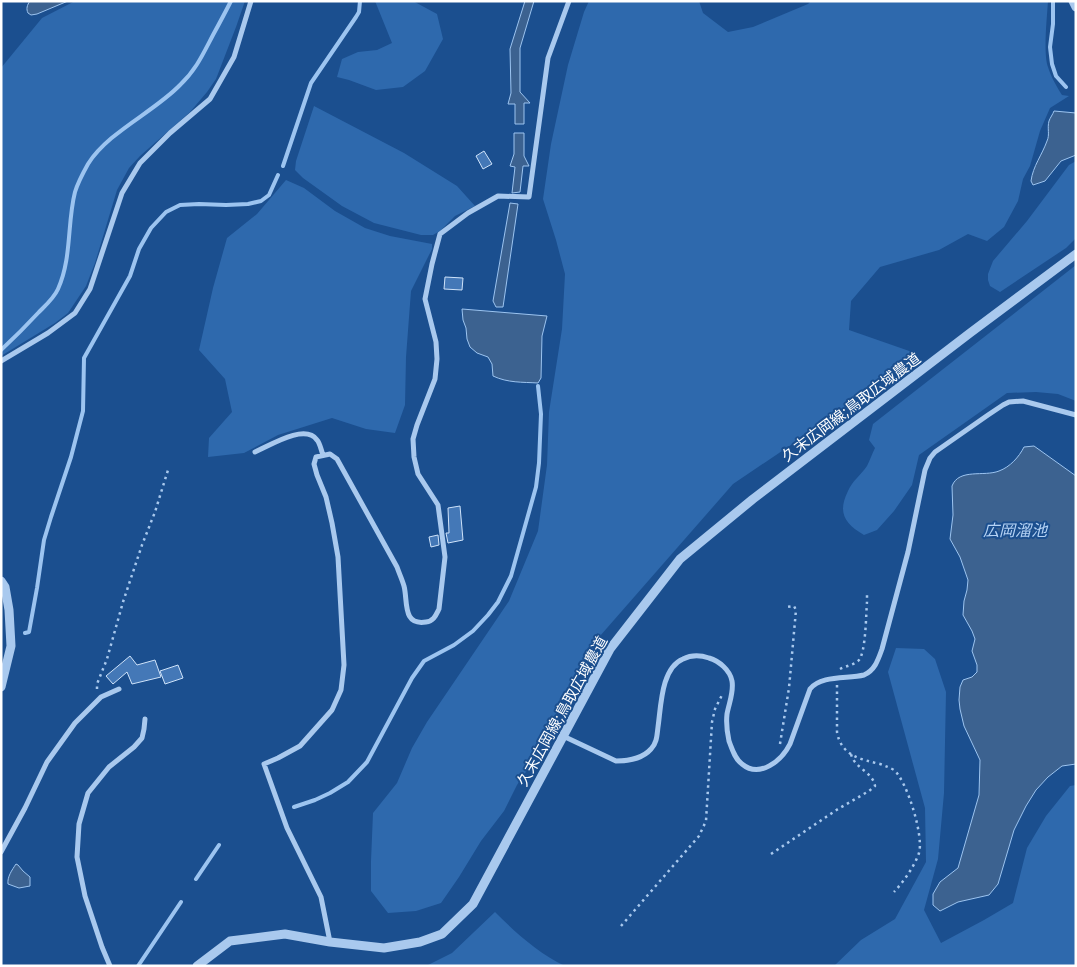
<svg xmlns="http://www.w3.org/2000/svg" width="1077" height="967" font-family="Poppins,'Noto Sans JP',sans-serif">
	<rect width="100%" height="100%" fill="#1b4f8f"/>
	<!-- green -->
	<path fill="#2e69ad" d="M 75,1 L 245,1 L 236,27 L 216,79 L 207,92 L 190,112 L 140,156 L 129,168 L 117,190 L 95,263 L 86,286 L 68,313 L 55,323 L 1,356 L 1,68 L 42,18 Z
		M 375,1 L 413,1 L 437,14 L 443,39 L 425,71 L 403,87 L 376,90 L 349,80 L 337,77 L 342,59 L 358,52 L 377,50 L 392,43 Z
		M 589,1 L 699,1 L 703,13 L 728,32 L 753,27 L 808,4 L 811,1 L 1048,1 C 1047,18 1043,53 1048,67 C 1051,77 1057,87 1062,95 L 1069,96 L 1050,108 L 1040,131 L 1030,166 L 1023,179 L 1018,201 L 1004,227 L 987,241 L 968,234 L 939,250 L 880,267 L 851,301 L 849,330 L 915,353 L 819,426 L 733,484 L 600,636 L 551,723 L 534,760 L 517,785 L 504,811 L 481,841 L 459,877 L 441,903 L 416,911 L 388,913 L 371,891 L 371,861 L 373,813 L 397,783 L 412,748 L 427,722 L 509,601 L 538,531 L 547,465 L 549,412 L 562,329 L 565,274 L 556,240 L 543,199 L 551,144 L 568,65 L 584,12 Z
		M 314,106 L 404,153 L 457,186 L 475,206 L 455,216 L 440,231 L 433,235 L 421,235 L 374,223 L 342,206 L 303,178 L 295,170 L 296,161 Z
		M 1076,161 L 1076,238 L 1066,248 L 1000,292 L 990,286 L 988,280 L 988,274 L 993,261 L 1027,221 L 1069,165 Z
		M 286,180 L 304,188 L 335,211 L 365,228 L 390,236 L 432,244 L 432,249 L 411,291 L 406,357 L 405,405 L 395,433 L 366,429 L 332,418 L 278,435 L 244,453 L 208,457 L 209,438 L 232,412 L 225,379 L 199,350 L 213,288 L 227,238 L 257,214 Z
		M 1076,265 L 1076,401 L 1058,394 L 1036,392 L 1007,393 L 919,455 L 912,485 L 894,511 L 877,530 L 864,535 C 845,524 837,513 848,491 C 852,481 861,475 867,466 C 870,460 872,454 875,448 L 869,440 L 873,424 Z
		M 896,648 L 924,649 L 935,659 L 946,692 L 944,793 L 938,859 L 924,910 L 941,943 L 984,920 L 1013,903 L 1027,848 L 1046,816 L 1070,786 L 1076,785 L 1076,966 L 834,966 L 861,940 L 895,919 L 926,862 L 925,808 L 888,672 Z
		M 495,912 C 515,932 538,953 565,966 L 426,966 L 452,953 Z"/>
	<!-- water -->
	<path fill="#3c6290" stroke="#9cc4f0" d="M 30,1 L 68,1 L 37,14 L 31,15 L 28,13 C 26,9 27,5 30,1 Z
		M 525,1 L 534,1 L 520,48 L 520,92 L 530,103 L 524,103 L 524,124 L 515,124 L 515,104 L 508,104 L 511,93 L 510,49 Z
		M 1054,111 L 1076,113 L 1076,155 L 1061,161 L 1045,181 L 1033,185 L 1031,181 C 1033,166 1042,155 1047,141 C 1050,135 1047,128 1049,121 C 1050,118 1053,114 1054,111 Z
		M 514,133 L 524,133 L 524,156 L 529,166 L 523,166 L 520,192 L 512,193 L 515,167 L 510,166 L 514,154 Z
		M 510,203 L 518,204 L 503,307 L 496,307 L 493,301 Z
		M 462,309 L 547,316 L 542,336 L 541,378 L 538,383 C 522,382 508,383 493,376 L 492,364 L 488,357 L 477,353 L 470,347 L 467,339 L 466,328 L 463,320 Z
		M 1034,446 L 1076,476 L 1076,764 L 1062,766 L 1048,777 L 1036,790 L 1026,806 L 1014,830 L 998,884 L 989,895 L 958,902 L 940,911 L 933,905 L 933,894 L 940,882 L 958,868 L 979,795 L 980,760 L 964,726 L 960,709 L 959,700 L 960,687 L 963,680 L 972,677 L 977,672 L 977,665 L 972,651 L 975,639 L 972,631 L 963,615 L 964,601 L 967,590 L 968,580 L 960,557 L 950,539 L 953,515 L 952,486 C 959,468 984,477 999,471 C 1010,467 1019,457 1024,447 Z
		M 16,864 L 18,865 L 23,871 L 30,877 L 30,886 L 19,888 L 8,884 C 7,877 12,870 16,864 Z"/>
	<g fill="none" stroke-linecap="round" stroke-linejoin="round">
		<!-- stream -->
		<path stroke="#9cc4f0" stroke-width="4" d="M 1053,1 L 1053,24 L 1050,47 L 1052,64 L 1056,76 L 1066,87
			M 283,166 L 311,83 L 356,17 L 359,12 L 360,1
			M 1,350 C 14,338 27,325 39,312 C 46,305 54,298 58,289 C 72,258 67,223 75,192 C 78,182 83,173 88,164 C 108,132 154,112 180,85 C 196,70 203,54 213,35 C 219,24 225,13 231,1
			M 25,633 L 29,632 L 37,588 L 44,540 L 51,517 L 71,457 L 83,411 L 84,358 L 130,276 L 139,249 L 151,228 L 166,212 L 180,205 L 199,204 L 226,205 L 248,204 L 261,201 L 269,195 L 278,175
			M 294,807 L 315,800 L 330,793 L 348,782 L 367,762 L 412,678 L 424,661 L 454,645 L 473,631 L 488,615 L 498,602 L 511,576 L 536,487 L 539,463 L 541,414 L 538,386
			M 196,879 L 219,845
			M 138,966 L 181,902"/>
	</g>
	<!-- building -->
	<path fill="#4478b7" stroke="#cfe3fa" d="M 484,151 L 492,164 L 483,169 L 476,156 Z
		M 445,277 L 463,278 L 462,290 L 444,289 Z
		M 460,506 L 463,540 L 448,543 L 446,533 L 449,533 L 448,508 Z
		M 438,535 L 439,545 L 431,547 L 429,537 Z
		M 130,656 L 137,665 L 155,660 L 161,677 L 132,684 L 127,672 L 113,684 L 106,676 Z
		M 178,665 L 183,678 L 165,684 L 160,671 Z"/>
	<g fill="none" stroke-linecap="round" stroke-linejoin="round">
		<!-- path -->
		<path stroke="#a9c9ee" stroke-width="2.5" stroke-dasharray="2.5 4" stroke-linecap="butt" d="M 840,669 C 846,666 853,665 858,661 C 866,655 866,613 867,602 L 867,595 L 865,592
			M 837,685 L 837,732 C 841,755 859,759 880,764 C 885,766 889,767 894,770 C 907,781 924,836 919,853 C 914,867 904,881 894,892
			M 97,689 L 97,684 L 107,659 L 123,602 L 142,545 L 155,512 L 168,470
			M 780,744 L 789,688 L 796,610 L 794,606 L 787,607
			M 771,854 L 838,809 L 869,791 L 875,786 C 873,772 854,768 851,754
			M 621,926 L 699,836 L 706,821 L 712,722 L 715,709 L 723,693"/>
		<!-- minor -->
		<path stroke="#a9c9ee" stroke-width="5" d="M 1,361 L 48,333 L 75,313 L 90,289 L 122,193 L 140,163 L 170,133 L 210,99 L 234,57 L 251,1
			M 255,452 C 269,446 305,423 317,440 C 320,443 321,450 323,455
			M 563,736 L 616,761 C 629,761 643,758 651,749 C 657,743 657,735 658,727 C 661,707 661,668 683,659 C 691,655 700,655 709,658 C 719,661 730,670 732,681 C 734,692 729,703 727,714 C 726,723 727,732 729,741 C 732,749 735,759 742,764 C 760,779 782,760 790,744 L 810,689 C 821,675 847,679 864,675 C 875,670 878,660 882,649 L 908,552 L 925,470 L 930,458 L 935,452 L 988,415 L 1003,405 L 1009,402 L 1023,401 L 1076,415
			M 1,852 L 25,808 L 47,762 L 75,723 L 101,697 L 119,689
			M 330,942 L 321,897 L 287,828 L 264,764 L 278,758 L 300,746 L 332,710 L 341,690 L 344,665 L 338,557 L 332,523 L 326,497 L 317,475 L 314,464 L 316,457 L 330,454 L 337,459 L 397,567 C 399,573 402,579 404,586 C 408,601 402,626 426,622 C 434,621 436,615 439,609 L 445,557 L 438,505 L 418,474 L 414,457 L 413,439 L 417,425 L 435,379 L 437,359 L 436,342 L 425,299 L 432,264 L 440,234 L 468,213 L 498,196 L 529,197 L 548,58 L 569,1
			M 110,966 L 102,947 L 85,896 L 77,857 L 79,824 L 88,793 L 109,767 L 134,747 L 142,738 L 144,729 L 145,719"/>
		<!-- tertiary -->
		<path stroke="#a9c9ee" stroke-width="9" d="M 1073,1 L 1076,7
			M 1,581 L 5,587 L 9,610 L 11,646 L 1,687
			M 197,966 L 230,941 L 285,934 L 330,942 L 384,948 L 420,942 L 442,934 L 473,904 L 610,649 L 680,559 L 753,499 L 970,333 L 1076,254"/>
	</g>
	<g text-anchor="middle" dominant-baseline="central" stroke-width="4" stroke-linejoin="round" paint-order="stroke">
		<!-- street labels -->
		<g font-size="15" fill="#fff" stroke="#1b4f8f">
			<text transform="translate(851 407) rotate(-37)">久末広岡線;鳥取広域農道</text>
			<text transform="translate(562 711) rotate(-61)">久末広岡線;鳥取広域農道</text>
		</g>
		<!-- water labels -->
		<g font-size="16" font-style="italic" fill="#b5d3f5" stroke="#1b4f8f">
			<text x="1015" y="530">広岡溜池</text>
		</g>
	</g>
	<!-- border -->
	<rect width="1077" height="967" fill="none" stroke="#ffffff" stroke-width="5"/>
</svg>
